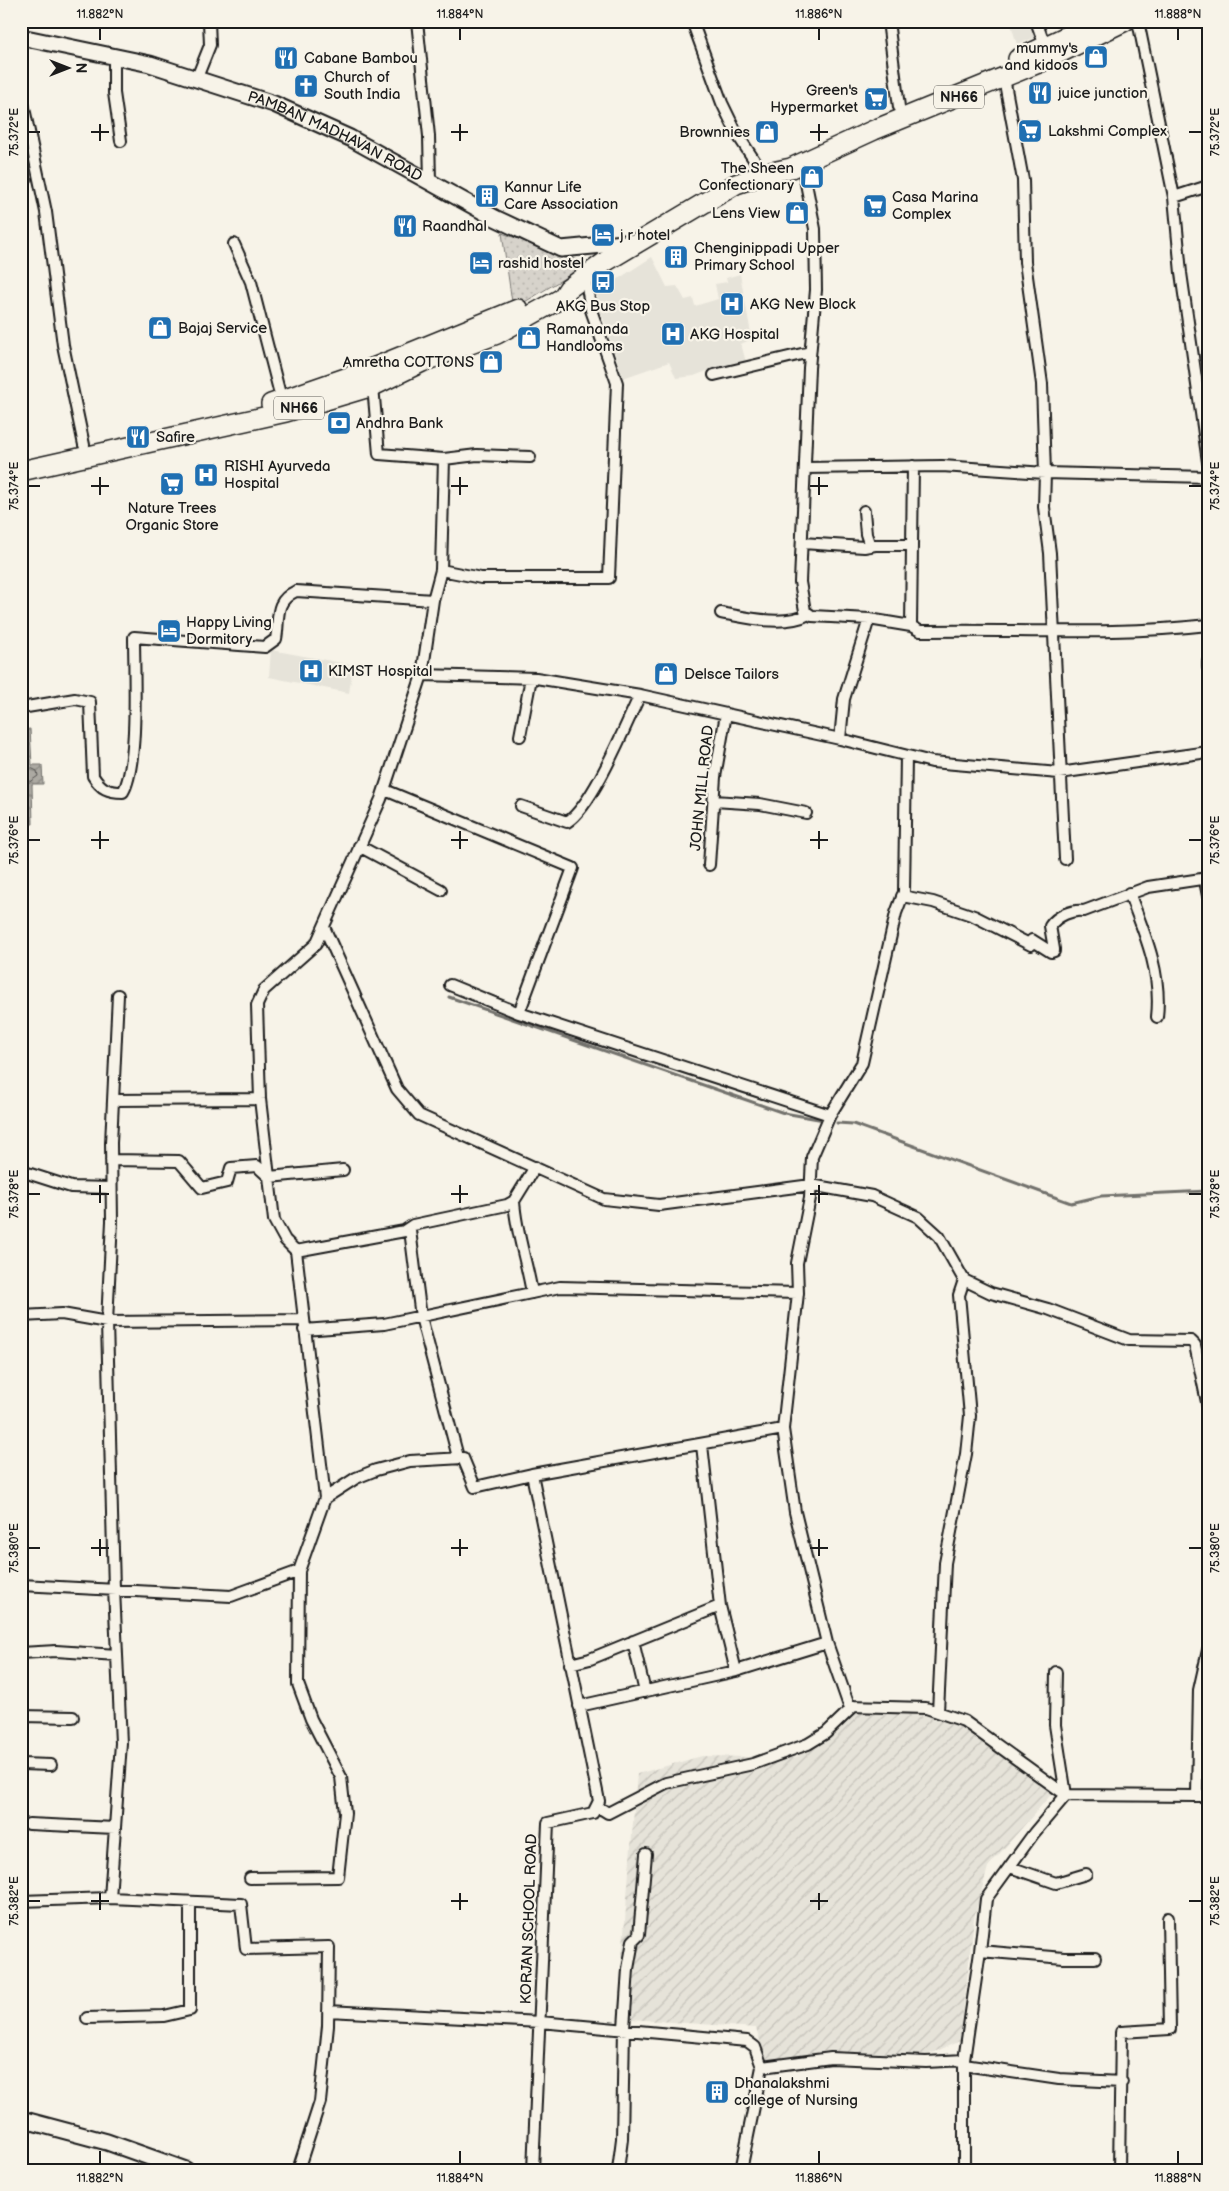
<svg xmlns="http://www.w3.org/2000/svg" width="1229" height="2191" font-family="'Balsamiq Sans',sans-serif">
	<defs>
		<pattern id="industrial-furrows" width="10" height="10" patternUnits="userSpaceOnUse" patternTransform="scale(1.25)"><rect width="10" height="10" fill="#e6e3d9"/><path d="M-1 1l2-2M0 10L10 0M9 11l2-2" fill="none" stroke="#c5c2ba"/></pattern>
		<pattern id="park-dots" width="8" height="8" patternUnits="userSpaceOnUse" patternTransform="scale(1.25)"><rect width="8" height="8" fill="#d7d3cb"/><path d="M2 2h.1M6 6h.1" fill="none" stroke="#b8b5ae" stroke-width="1.8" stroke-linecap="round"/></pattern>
		<pattern id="water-waves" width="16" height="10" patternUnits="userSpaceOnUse" patternTransform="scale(1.25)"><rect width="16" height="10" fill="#aca9a2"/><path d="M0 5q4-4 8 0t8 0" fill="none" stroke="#8b8983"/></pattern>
	</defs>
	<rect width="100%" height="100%" fill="#f7f3e8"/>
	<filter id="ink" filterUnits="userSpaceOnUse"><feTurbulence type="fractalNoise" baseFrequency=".02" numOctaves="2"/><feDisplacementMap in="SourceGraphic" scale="10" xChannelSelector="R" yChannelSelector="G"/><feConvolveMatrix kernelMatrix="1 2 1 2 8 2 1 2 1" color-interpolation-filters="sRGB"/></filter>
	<g filter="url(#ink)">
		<!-- built -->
		<path fill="#e6e3d9" d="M 1010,21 L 1032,21 L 1038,36 L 1017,45 Z
			M 652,257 L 667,287 L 677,286 L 685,300 L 693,298 L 695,306 L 718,299 L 715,284 L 727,282 L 726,278 L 740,274 L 752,339 L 741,344 L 746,362 L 717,367 L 694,376 L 676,378 L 669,362 L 623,378 L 595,294 Z
			M 271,650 L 353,665 L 349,693 L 269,677 Z"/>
		<!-- industrial -->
		<path fill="url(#industrial-furrows)" d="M 859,1705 L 937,1718 L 970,1729 L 1054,1791 L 988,1867 L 974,1918 L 960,2041 L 927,2055 L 826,2051 L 767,2063 L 756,2028 L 617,2018 L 637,1774 L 702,1756 L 796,1758 Z"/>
		<!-- park -->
		<path fill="url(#park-dots)" stroke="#7a7874" d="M 502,233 L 588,264 L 513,309 Z"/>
		<!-- water -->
		<path fill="url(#water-waves)" stroke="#72716c" d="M 30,729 L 32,765 L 42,765 L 43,784 L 32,784 L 33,824 L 21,824 L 21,730 Z"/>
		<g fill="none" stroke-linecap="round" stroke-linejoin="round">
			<!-- shore -->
			<path stroke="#565452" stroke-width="1" d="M 21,734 L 26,737 L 27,766 L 37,771 L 38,776 L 28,783 L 28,817 L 21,819"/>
			<!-- stream -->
			<path stroke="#72716c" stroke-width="3" d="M 449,997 L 784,1113 L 824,1120
				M 837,1123 L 853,1124 L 1071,1203 L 1101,1196 L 1208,1191"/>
			<defs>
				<path id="street" d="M 417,21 L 429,136 L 430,182
					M 692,21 L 722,103 L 737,134 L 764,175
					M 888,21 L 899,107
					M 1036,21 L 1045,46
					M 1138,21 L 1174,197 L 1181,273 L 1208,462
					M 114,57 L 114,93 L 121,141
					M 1004,78 L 1023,180 L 1025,262 L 1042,384 L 1045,473 L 1208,477
					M 196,80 L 210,45 L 209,21
					M 21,94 L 46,212 L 63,345 L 84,445
					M 802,163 L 815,229 L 816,290 L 809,368 L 800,582 L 805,611 L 812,616 L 869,619 L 844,699 L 840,739
					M 1174,197 L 1208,186
					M 234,244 L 251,282 L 282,402
					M 714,375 L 810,352
					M 444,459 L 477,455 L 530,457
					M 805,468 L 942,466 L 1045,473 L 1044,507 L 1050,553 L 1065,859
					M 864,511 L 866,534 L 870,546
					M 802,543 L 864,547 L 875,545 L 912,545
					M 441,570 L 481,578 L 609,578 L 617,383 L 591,310 L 585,276
					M 721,613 C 748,618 784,627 809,614
					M 869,619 L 911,626 L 913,466
					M 911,626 L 920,631 C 1016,629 1112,636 1208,625
					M 1208,662 L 1208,667
					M 422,675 L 536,678 L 640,695 L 840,739 L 932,762 L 1059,773 L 1208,752
					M 21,708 L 75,699 L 90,702 L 93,776 C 101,789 108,792 123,792 C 139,765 134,671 134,637 L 265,647 L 276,639 C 280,618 273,602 296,591 L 433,600
					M 520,736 L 531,678
					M 906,756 L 904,892 L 896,913 L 862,1063 L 830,1115 L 812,1157 L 810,1198 L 797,1263 L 798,1293 L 783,1429 L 795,1512 L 827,1643 L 849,1706 L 926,1708 L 964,1721 L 1066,1795
					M 385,790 L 573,868 L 519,1013
					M 714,801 L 760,804 L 806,813
					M 521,806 L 567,822 C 593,806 626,724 640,695
					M 359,846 L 441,890
					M 709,865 L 715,777 L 726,714
					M 1208,880 L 1206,886 L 1208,896
					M 1129,893 C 1145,934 1162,973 1157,1017
					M 902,896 L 933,902 L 974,916 L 1031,945 L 1032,940 L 1051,952 L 1054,951 L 1054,949 L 1050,926 C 1057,916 1072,909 1084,911 L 1148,887 L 1208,878
					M 324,927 L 397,1089 L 419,1115 L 604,1199 L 659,1205 L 811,1185 L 872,1196 L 918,1217 L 939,1236 L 964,1280 L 991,1293 L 1048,1309 L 1129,1340 L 1191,1341 L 1195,1345 L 1208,1407
					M 450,985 L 519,1013 L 830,1115
					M 118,995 L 111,1143 L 112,1221 L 107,1322 L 114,1589 L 121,1743 L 110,1898 L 241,1904 L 246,1949 L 329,1947 L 328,2026 L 320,2102 L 298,2170
					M 113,1100 L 260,1099
					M 111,1160 L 179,1161 L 202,1188 L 227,1182 L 231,1168 L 257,1166 L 269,1177 L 343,1170
					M 21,1171 L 71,1187 L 111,1188
					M 514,1201 C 516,1233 527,1262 532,1293
					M 404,1231 L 413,1225 L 507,1205 L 514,1201 L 535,1167
					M 296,1251 L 410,1230 L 421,1317 L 458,1457
					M 21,1316 L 62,1314 L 107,1322 L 303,1320
					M 304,1330 L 384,1324 L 560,1287 L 798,1293
					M 702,1445 L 720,1606 L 736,1671
					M 532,1474 L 599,1801 L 593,1813 L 548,1823 L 533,2170
					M 325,1498 L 296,1251 L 285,1240 L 274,1220 L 260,1099 L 257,1005 L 264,990 L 316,944 L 381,799 L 422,675 L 433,600 L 441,570 L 444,459 L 379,454 L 373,386
					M 21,1585 L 231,1596 L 299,1571 L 325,1498 L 356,1478 L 376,1470 L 410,1461 L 463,1458 L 475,1487 L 532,1474 L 783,1429
					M 633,1641 L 645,1692
					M 21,1653 L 56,1651 L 117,1655
					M 570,1664 L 590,1659 L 720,1606
					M 1056,1672 L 1055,1725 L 1066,1795
					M 579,1706 L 736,1671 L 827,1643
					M 938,1712 L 945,1563 L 966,1454 L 970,1416 L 959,1295 L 964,1280
					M 21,1716 L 73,1717
					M 21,1764 L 51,1765
					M 1197,1796 L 1208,1796
					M 600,1808 L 608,1813 L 666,1783 L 753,1764 L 808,1744 L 826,1733 L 854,1706
					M 29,1824 L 115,1828
					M 1010,1867 L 1056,1883 L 1086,1874
					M 250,1878 L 338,1877 L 345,1813 L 341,1777 L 311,1719 L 298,1684 L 299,1571
					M 21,1901 L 110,1898
					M 980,1951 L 1064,1958 L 1095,1958
					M 328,2011 L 540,2022 L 747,2041 L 755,2047 L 762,2067 L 741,2170
					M 87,2018 L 164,2016 L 190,2010 L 190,1902
					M 964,2065 L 1059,2079 L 1122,2082
					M 762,2067 L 831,2058 L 926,2062 L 964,2060
					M 618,2170 L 622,2139 L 624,2028 L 628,1969 L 633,1941 L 639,1935 L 646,1854
					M 964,2170 L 964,2060 L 980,1951 L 986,1899 L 1034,1833 L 1066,1795 L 1197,1796 L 1199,1690 L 1208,1650
					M 1119,2170 L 1121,2032 L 1170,2029 L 1168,1918"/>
				<g id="secondary">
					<path id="s1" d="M 21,37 L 150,64 L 274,104 L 350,138 L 495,218 L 561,249 L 635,242"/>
					<path d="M 21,2119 L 107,2142 L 186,2170"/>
				</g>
				<path id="highway" d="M 1018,59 L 1086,27
					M 271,404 L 363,372 L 518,309
					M 21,471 L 286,412 L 373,386 L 422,362 L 497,334 L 562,298 L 568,289 L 605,262 L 736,184 L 772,172 L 791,168 L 874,130 L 1041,62 L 1125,21"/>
			</defs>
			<!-- street casing -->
			<use href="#street" stroke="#1c1c1c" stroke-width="14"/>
			<!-- secondary casing -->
			<use href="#secondary" stroke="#1c1c1c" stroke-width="19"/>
			<!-- highway casing -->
			<use href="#highway" stroke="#1c1c1c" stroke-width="22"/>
			<!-- street -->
			<use href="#street" stroke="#f7f3e8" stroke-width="10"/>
			<!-- secondary -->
			<use href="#secondary" stroke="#f7f3e8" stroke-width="15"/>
			<!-- highway -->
			<use href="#highway" stroke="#f7f3e8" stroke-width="19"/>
		</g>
	</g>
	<!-- ticks -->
	<path fill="none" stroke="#1c1c1c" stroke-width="2" d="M 100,28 L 100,40M 460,28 L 460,40M 819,28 L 819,40M 1178,28 L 1178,40M 100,124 L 100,141M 460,124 L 460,141M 819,124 L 819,141M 28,132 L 40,132M 91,132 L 109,132M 451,132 L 468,132M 810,132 L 828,132M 1189,132 L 1202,132M 100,477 L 100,495M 460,477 L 460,495M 819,477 L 819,495M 28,486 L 40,486M 91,486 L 109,486M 451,486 L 468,486M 810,486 L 828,486M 1189,486 L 1202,486M 100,831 L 100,849M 460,831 L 460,849M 819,831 L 819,849M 28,840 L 40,840M 91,840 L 109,840M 451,840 L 468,840M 810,840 L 828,840M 1189,840 L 1202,840M 100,1185 L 100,1203M 460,1185 L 460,1203M 819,1185 L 819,1203M 28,1194 L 40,1194M 91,1194 L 109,1194M 451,1194 L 468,1194M 810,1194 L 828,1194M 1189,1194 L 1202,1194M 100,1539 L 100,1556M 460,1539 L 460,1556M 819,1539 L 819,1556M 28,1548 L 40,1548M 91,1548 L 109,1548M 451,1548 L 468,1548M 810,1548 L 828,1548M 1189,1548 L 1202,1548M 100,1893 L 100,1910M 460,1893 L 460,1910M 819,1893 L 819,1910M 28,1901 L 40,1901M 91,1901 L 109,1901M 451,1901 L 468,1901M 810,1901 L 828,1901M 1189,1901 L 1202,1901M 100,2151 L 100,2164M 460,2151 L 460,2164M 819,2151 L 819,2164M 1178,2151 L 1178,2164"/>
	<!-- icons -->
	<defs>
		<symbol id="shop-square" viewBox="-11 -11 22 22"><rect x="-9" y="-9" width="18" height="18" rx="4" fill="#1f6fb2" stroke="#f7f3e8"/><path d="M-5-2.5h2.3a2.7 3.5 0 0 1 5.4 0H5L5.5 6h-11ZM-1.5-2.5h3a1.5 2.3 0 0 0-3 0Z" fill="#fff"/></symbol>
		<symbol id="restaurant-square" viewBox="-11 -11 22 22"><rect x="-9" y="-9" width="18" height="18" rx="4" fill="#1f6fb2" stroke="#f7f3e8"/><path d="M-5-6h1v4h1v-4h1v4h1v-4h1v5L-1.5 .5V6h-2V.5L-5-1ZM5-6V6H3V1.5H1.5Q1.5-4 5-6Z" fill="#fff"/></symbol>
		<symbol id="church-square" viewBox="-11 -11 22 22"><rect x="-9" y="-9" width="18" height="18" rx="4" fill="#1f6fb2" stroke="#f7f3e8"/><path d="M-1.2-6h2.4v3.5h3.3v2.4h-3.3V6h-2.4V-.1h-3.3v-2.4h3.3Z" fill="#fff"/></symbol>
		<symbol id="supermarket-square" viewBox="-11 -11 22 22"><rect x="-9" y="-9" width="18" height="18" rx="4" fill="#1f6fb2" stroke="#f7f3e8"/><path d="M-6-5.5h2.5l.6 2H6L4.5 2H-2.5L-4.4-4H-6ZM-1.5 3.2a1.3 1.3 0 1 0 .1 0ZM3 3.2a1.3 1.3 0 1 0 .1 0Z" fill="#fff"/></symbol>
		<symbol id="building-square" viewBox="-11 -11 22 22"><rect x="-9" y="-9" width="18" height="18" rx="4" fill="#1f6fb2" stroke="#f7f3e8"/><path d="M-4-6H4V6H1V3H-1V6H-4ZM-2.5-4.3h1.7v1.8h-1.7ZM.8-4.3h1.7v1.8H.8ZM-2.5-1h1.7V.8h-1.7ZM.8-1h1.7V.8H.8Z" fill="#fff"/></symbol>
		<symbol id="hotel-square" viewBox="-11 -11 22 22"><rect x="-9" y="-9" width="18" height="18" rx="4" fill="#1f6fb2" stroke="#f7f3e8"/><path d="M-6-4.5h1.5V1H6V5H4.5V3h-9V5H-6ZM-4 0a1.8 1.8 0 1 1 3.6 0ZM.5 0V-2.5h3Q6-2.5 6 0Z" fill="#fff"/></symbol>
		<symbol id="bus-square" viewBox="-11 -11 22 22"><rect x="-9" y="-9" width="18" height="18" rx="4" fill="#1f6fb2" stroke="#f7f3e8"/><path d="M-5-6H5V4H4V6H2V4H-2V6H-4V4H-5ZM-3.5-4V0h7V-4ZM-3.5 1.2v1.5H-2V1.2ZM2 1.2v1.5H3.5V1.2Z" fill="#fff"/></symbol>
		<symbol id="hospital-square" viewBox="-11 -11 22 22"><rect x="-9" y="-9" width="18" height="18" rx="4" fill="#1f6fb2" stroke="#f7f3e8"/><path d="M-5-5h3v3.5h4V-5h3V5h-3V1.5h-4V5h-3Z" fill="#fff"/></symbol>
		<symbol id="bank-square" viewBox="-11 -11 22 22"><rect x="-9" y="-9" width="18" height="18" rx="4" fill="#1f6fb2" stroke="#f7f3e8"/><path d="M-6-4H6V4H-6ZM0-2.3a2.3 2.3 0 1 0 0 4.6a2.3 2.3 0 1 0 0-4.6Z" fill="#fff"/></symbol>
	</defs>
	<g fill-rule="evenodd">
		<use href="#shop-square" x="1082" y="43" width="28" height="28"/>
		<use href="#restaurant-square" x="272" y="44" width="28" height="28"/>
		<use href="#church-square" x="292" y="72" width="28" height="28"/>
		<use href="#restaurant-square" x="1026" y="79" width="28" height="28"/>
		<use href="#supermarket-square" x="862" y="85" width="28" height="28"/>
		<use href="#supermarket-square" x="1016" y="117" width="28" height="28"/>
		<use href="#shop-square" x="753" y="118" width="28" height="28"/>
		<use href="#shop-square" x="798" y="163" width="28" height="28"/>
		<use href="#building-square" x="473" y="182" width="28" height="28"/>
		<use href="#supermarket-square" x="861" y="192" width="28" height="28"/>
		<use href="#shop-square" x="783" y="199" width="28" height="28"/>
		<use href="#restaurant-square" x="391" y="212" width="28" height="28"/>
		<use href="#hotel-square" x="589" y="221" width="28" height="28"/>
		<use href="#building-square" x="662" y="243" width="28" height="28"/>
		<use href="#hotel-square" x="467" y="249" width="28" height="28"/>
		<use href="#bus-square" x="589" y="268" width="28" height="28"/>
		<use href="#hospital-square" x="718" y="290" width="28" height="28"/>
		<use href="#shop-square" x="146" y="314" width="28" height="28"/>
		<use href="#hospital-square" x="659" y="320" width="28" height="28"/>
		<use href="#shop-square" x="515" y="324" width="28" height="28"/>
		<use href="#shop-square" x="477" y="348" width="28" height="28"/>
		<use href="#bank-square" x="325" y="409" width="28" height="28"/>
		<use href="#restaurant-square" x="124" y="423" width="28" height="28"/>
		<use href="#hospital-square" x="192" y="461" width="28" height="28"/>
		<use href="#supermarket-square" x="158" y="470" width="28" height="28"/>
		<use href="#hotel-square" x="155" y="617" width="28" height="28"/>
		<use href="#hospital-square" x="297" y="657" width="28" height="28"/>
		<use href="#shop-square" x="652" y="660" width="28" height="28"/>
		<use href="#building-square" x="703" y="2078" width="28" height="28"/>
	</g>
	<g text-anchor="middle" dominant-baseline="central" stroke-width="4.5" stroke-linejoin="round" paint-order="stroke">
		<!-- shield labels -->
		<g fill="#f7f3e8" stroke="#5e5c59" stroke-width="1">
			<rect x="934" y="85.5" width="50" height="23" rx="4"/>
			<rect x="274" y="396.5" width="50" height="23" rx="4"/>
		</g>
		<g font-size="14" font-weight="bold" fill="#1c1c1c">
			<text x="959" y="97">NH66</text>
			<text x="299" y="408">NH66</text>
		</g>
		<!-- poi labels -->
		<g font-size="15" fill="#1c1c1c" stroke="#f7f3e8" text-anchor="start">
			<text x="1078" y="48" text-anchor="end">mummy's<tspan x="1078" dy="17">and kidoos</tspan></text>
			<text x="304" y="58">Cabane Bambou</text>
			<text x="324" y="77">Church of<tspan x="324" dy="17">South India</tspan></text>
			<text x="858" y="90" text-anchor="end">Green's<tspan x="858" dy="17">Hypermarket</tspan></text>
			<text x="1058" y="93">juice junction</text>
			<text x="1048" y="131">Lakshmi Complex</text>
			<text x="750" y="132" text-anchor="end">Brownnies</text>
			<text x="794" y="168" text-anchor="end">The Sheen<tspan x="794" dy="17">Confectionary</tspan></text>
			<text x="504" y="187">Kannur Life<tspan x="504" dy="17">Care Association</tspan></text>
			<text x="892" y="197">Casa Marina<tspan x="892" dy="17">Complex</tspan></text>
			<text x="780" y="213" text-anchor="end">Lens View</text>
			<text x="422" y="226">Raandhal</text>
			<text x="620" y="235">j r hotel</text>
			<text x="694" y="248">Chenginippadi Upper<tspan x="694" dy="17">Primary School</tspan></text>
			<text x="498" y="263">rashid hostel</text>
			<text x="750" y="304">AKG New Block</text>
			<text x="603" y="306" text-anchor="middle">AKG Bus Stop</text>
			<text x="178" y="328">Bajaj Service</text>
			<text x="546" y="329">Ramananda<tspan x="546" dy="17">Handlooms</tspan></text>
			<text x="690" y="334">AKG Hospital</text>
			<text x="474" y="362" text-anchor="end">Amretha COTTONS</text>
			<text x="356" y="423">Andhra Bank</text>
			<text x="156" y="437">Safire</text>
			<text x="224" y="466">RISHI Ayurveda<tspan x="224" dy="17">Hospital</tspan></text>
			<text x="172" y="508" text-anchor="middle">Nature Trees<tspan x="172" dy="17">Organic Store</tspan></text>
			<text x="186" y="622">Happy Living<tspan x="186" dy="17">Dormitory</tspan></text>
			<text x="328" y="671">KIMST Hospital</text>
			<text x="684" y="674">Delsce Tailors</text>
			<text x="734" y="2083">Dhanalakshmi<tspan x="734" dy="17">college of Nursing</tspan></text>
		</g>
		<!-- street labels -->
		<g font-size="15" fill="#1c1c1c" stroke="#f7f3e8">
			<text stroke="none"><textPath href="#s1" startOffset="331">PAMBAN MADHAVAN ROAD</textPath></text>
			<text transform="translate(702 788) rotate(-84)">JOHN MILL ROAD</text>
			<text transform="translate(529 1919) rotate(-88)">KORJAN SCHOOL ROAD</text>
		</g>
	</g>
	<!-- margin -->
	<rect width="1229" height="2191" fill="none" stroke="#f7f3e8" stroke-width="55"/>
	<!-- north arrow -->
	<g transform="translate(68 68) rotate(90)" stroke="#f7f3e8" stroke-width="4" paint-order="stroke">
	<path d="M0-4L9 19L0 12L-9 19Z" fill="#1c1c1c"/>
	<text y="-8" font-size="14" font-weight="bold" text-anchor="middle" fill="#1c1c1c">N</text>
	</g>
	<rect x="28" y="28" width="1174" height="2136" fill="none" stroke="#1c1c1c" stroke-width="2"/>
	<g font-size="12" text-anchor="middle" fill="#1c1c1c">
		<text x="100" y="18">11.882°N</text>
		<text x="460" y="18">11.884°N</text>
		<text x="819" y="18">11.886°N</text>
		<text x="1178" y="18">11.888°N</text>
		<text transform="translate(1215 132) rotate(-90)" y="4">75.372°E</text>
		<text transform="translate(14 132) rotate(-90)" y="4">75.372°E</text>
		<text transform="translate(14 486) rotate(-90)" y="4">75.374°E</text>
		<text transform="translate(1215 486) rotate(-90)" y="4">75.374°E</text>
		<text transform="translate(14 840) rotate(-90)" y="4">75.376°E</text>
		<text transform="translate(1215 840) rotate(-90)" y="4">75.376°E</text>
		<text transform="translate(1215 1194) rotate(-90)" y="4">75.378°E</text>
		<text transform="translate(14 1194) rotate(-90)" y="4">75.378°E</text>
		<text transform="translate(1215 1548) rotate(-90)" y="4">75.380°E</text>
		<text transform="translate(14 1548) rotate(-90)" y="4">75.380°E</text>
		<text transform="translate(1215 1901) rotate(-90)" y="4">75.382°E</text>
		<text transform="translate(14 1901) rotate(-90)" y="4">75.382°E</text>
		<text x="100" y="2182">11.882°N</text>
		<text x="460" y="2182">11.884°N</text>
		<text x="819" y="2182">11.886°N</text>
		<text x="1178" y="2182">11.888°N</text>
	</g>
</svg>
